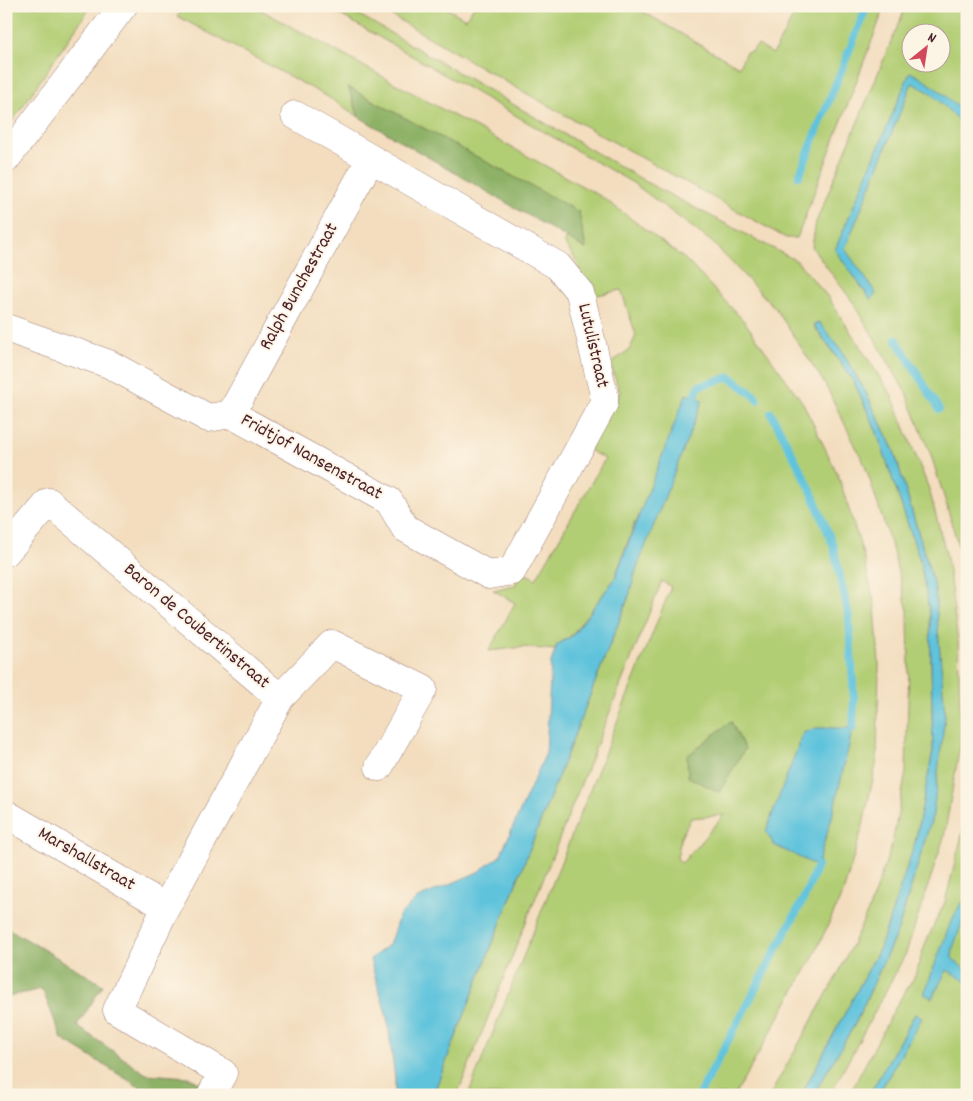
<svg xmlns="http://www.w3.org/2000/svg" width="973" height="1101" font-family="Dekko,sans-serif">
	<rect width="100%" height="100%" fill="#fcf5e5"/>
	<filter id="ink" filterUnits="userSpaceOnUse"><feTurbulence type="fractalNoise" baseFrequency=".02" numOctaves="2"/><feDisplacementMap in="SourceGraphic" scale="10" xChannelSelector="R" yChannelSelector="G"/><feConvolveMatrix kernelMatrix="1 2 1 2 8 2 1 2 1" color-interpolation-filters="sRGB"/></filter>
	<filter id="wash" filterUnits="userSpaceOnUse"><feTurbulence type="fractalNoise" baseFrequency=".0096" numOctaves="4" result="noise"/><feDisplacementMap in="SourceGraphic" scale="20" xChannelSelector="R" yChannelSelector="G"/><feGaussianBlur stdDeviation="1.12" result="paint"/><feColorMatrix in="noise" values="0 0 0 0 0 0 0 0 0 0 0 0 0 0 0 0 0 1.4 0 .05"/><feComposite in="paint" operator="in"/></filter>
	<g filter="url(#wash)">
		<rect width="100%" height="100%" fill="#f3ddbe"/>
		<!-- green -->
		<path fill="#b2ce75" stroke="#7e7650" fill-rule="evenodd" d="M 6,6 L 91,6 L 6,131 Z
			M 187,6 L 254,6 L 602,197 L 686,260 L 744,321 L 803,403 L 838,475 L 863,554 L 875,606 L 879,664 L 877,760 L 863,825 L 843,893 L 812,959 L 735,1095 L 468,1095 L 671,587 L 662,581 L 457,1095 L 433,1095 L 629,596 L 635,573 L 635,522 L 614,580 L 571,636 L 557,645 L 555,650 L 523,647 L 489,651 L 515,603 L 493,590 L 515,585 L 522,572 L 536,579 L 605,459 L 589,450 L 620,392 L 610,364 L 630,349 L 636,335 L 621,290 L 588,297 L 577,262 L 565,244 L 566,238 L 585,248 L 578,212 L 349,88 L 359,117 L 328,97 L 177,16 ZM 724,815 L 682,863 L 681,863 L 677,858 L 681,837 L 691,818 Z
			M 325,6 L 344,6 L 655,187 L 797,261 L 828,297 L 892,396 L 929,489 L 947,557 L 958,642 L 961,740 L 944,837 L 906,953 L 830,1095 L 813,1095 L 855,1024 L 898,930 L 933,814 L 935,589 L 894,451 L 865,391 L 840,348 L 814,326 L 854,382 L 876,430 L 920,560 L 930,615 L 933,751 L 915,843 L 880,948 L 801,1095 L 770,1095 L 839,972 L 869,909 L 892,845 L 906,772 L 909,667 L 908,611 L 892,548 L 865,465 L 825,384 L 776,309 L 712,242 L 633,183 Z
			M 375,6 L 442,6 L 466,19 L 474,6 L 633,6 L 739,67 L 746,52 L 750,52 L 758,45 L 773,54 L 799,6 L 885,6 L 797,238 L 786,238 L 522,91 Z
			M 906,6 L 967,6 L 967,577 L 946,503 L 931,455 L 906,393 L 855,305 L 812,247 L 816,222 ZM 910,32 L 940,32 L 940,62 L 910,62 Z
			M 967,815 L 967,1095 L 878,1095 L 921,1018 L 915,1014 L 869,1095 L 849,1095 L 896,1006 L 915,976 L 926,942 L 945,902 Z"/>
		<!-- forest -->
		<path fill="#8db166" stroke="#6c6848" d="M 348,87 L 579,212 L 586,249 L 359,117 Z
			M 731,721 L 745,749 L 719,792 L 688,777 L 687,756 Z
			M 6,927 L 103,985 L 77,1026 L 146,1074 L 188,1077 L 210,1088 L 200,1095 L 152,1095 L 62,1039 L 42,989 L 6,997 Z"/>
		<!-- water -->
		<path fill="#5ec3dc" stroke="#547184" d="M 910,72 C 932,83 949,98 967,116 L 967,129 L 931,93 L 912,83 L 845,249 L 876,293 L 871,300 L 835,250 Z
			M 819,322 L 840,348 L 865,391 L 894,451 L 935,589 L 945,716 L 933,814 L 898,930 L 855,1024 L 813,1095 L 801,1095 L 880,948 L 915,843 L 933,751 L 930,615 L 920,560 L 876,430 L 854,382 L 814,325 Z
			M 686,394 L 703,400 L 635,573 L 629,596 L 433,1095 L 395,1095 L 395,1078 L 387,1017 L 370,959 L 389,945 L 399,916 L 416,899 L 478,872 L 500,856 L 546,753 L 551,662 L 557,645 L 572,636 L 614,580 Z
			M 816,728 L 853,728 L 832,817 L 817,866 L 774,845 L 766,831 L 803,733 Z
			M 961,903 L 967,904 L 967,909 L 953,948 L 952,958 L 967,971 L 967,982 L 947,970 L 932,998 L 924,994 L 950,924 Z
			M 915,1014 L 922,1018 L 878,1095 L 869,1095 Z"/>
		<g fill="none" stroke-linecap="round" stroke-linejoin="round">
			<!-- stream -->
			<path stroke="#5ec3dc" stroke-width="8" d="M 799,176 L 867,6
				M 896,339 L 939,409
				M 694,399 L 699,386 L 730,377 L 755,396 L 757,400
				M 771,413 L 810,488 L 833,545 L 849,617 L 854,701 L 853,728
				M 699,1095 L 804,898 L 817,866"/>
		</g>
	</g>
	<g filter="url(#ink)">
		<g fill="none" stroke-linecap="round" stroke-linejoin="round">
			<defs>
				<path id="minor" d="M 6,328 L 109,364 L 208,418 L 231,414 L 389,501 L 405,528 L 489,575 L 512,571 L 604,403 L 604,395 L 580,293 L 558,266 L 295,115
					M 231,414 L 370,160
					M 6,552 L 49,502 L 280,698 L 166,907 L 117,1010 L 223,1073 L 211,1095
					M 280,698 L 332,644 L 423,689 L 379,767
					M 6,814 L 166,907"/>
				<path id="tertiary" d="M 6,159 L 123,6"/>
			</defs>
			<!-- minor casing -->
			<use href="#minor" stroke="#9e7e74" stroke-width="29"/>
			<!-- tertiary casing -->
			<use href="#tertiary" stroke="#9e7e74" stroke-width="29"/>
			<!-- minor -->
			<use href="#minor" stroke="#fff" stroke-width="28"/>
			<!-- tertiary -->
			<use href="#tertiary" stroke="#fff" stroke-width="28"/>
		</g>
	</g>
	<g text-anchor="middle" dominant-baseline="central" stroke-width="4" stroke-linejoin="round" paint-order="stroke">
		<!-- street labels -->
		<g font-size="19" fill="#4a1f2b" stroke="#fcf5e5">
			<text transform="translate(300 287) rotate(-61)">Ralph Bunchestraat</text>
			<text transform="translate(592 346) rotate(77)">Lutulistraat</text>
			<text transform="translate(311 458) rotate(29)">Fridtjof Nansenstraat</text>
			<text transform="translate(196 627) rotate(40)">Baron de Coubertinstraat</text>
			<text transform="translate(86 860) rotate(30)">Marshallstraat</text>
		</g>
	</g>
	<!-- margin -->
	<rect width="973" height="1101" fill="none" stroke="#fcf5e5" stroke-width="25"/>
	<!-- north arrow -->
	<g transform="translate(926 48) rotate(30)"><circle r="24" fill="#fcf5e5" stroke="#b59f9b"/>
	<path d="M0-4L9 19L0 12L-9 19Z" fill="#d1495b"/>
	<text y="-8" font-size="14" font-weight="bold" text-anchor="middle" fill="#4a1f2b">N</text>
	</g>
</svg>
